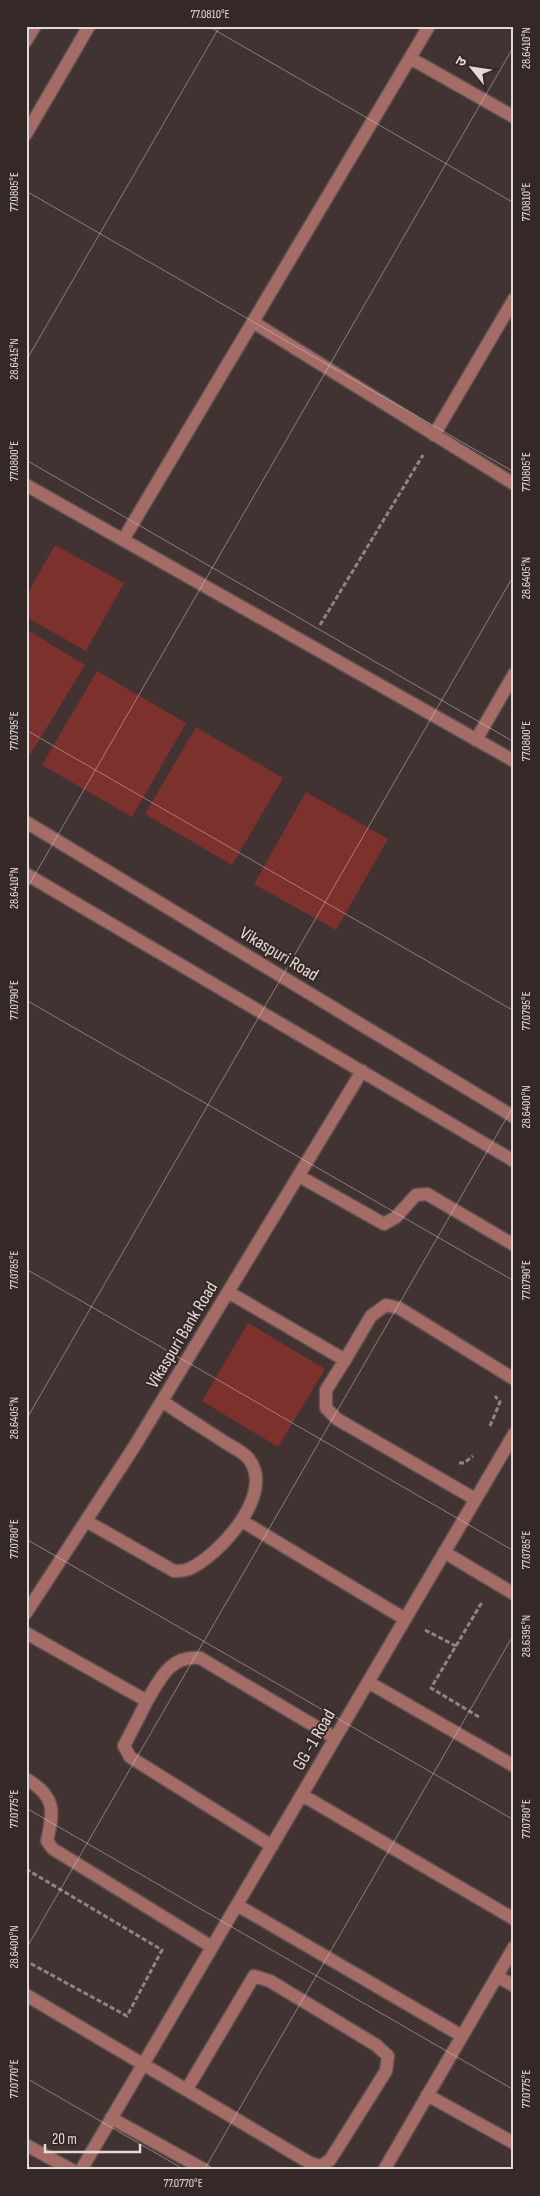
<svg xmlns="http://www.w3.org/2000/svg" width="540" height="2196" font-family="'Sofia Sans Condensed','Noto Sans Devanagari',sans-serif">
	<rect width="100%" height="100%" fill="#403332"/>
	<!-- building -->
	<path fill="#7c312d" d="M 55,545 L 124,583 L 86,651 L 26,617 L 26,596 Z
		M 26,629 L 85,665 L 30,755 L 26,752 Z
		M 97,671 L 186,723 L 132,817 L 42,765 Z
		M 196,727 L 283,778 L 232,865 L 145,814 Z
		M 306,792 L 388,839 L 336,930 L 254,884 Z
		M 248,1323 L 325,1369 L 278,1447 L 202,1401 Z"/>
	<g fill="none" stroke-linecap="round" stroke-linejoin="round">
		<defs>
			<path id="minor" d="M 26,41 L 35,26
				M 410,58 L 514,117
				M 26,134 L 89,26
				M 253,322 L 514,484
				M 434,435 L 514,299
				M 26,485 L 514,761
				M 123,540 L 429,26
				M 476,740 L 514,674
				M 26,822 L 514,1117
				M 26,874 L 514,1161
				M 299,1176 L 384,1224 L 396,1217 L 416,1195 L 427,1194 L 514,1245
				M 228,1292 L 345,1360 L 371,1316 L 386,1305 L 399,1308 L 514,1379
				M 345,1360 L 326,1390 L 326,1408 L 337,1419 L 475,1499
				M 86,1521 L 174,1571 C 178,1571 184,1571 189,1569 C 220,1555 277,1492 248,1458 C 242,1451 230,1446 223,1441 C 203,1428 182,1415 162,1401
				M 242,1521 L 405,1619
				M 444,1552 L 514,1594
				M 26,1613 L 134,1447 L 362,1071
				M 26,1633 L 147,1701 L 124,1746 L 130,1757 L 272,1846
				M 368,1682 L 514,1766
				M 147,1701 C 160,1679 170,1655 200,1658 L 335,1738
				M 26,1779 C 56,1796 54,1811 47,1841 L 53,1849 L 212,1947
				M 302,1795 L 514,1919
				M 237,1905 L 462,2036
				M 497,1976 L 514,1986
				M 26,1995 L 310,2163 L 321,2166 L 330,2160 L 386,2071 L 388,2056 L 376,2045 L 270,1981 L 254,1976 L 187,2089
				M 427,2095 L 514,2143
				M 111,2118 L 205,2170
				M 26,2145 L 72,2170
				M 81,2170 L 514,1434
				M 384,2170 L 514,1947"/>
		</defs>
		<!-- minor casing -->
		<use href="#minor" stroke="#5d5150" stroke-width="15"/>
		<!-- path -->
		<path stroke="#8f8483" stroke-width="3" stroke-dasharray="5 2.5" stroke-linecap="butt" d="M 320,625 L 423,455
			M 490,1426 L 500,1402 L 495,1396
			M 459,1463 L 464,1463 L 473,1456
			M 425,1630 L 456,1646
			M 479,1717 L 431,1688 L 482,1602
			M 26,1869 L 162,1950 L 127,2016 L 26,1961"/>
		<!-- minor -->
		<use href="#minor" stroke="#a56c66" stroke-width="12"/>
	</g>
	<!-- ticks -->
	<path fill="none" stroke="#e2dad9" stroke-width="1" stroke-opacity="0.45" d="M 208,26 L 514,203M 26,191 L 514,472M 26,361 L 220,26M 26,460 L 514,742M 26,730 L 514,1011M 26,890 L 514,46M 26,1000 L 514,1281M 26,1269 L 514,1551M 26,1420 L 514,575M 26,1539 L 514,1820M 26,1808 L 514,2090M 26,1949 L 514,1105M 26,2078 L 185,2170M 204,2170 L 514,1634M 510,2170 L 514,2163"/>
	<g text-anchor="middle" dominant-baseline="central" stroke-width="4" stroke-linejoin="round" paint-order="stroke">
		<!-- street labels -->
		<g font-size="18" fill="#e2dad9" stroke="#352928">
			<text transform="translate(279 954) rotate(31)">Vikaspuri Road</text>
			<text transform="translate(182 1335) rotate(-59)">Vikaspuri Bank Road</text>
			<text transform="translate(314 1740) rotate(-60)">GG -1 Road</text>
		</g>
	</g>
	<!-- border -->
	<rect width="540" height="2196" fill="none" stroke="#352928" stroke-width="55"/>
	<!-- north arrow -->
	<g transform="translate(472 68) rotate(300)" stroke="#352928" stroke-width="4" paint-order="stroke">
	<path d="M0-4L9 19L0 12L-9 19Z" fill="#e2dad9"/>
	<text y="-8" font-size="14" font-weight="bold" text-anchor="middle" fill="#e2dad9">उ</text>
	</g>
	<!-- scale -->
	<path d="M45 2144v8h95v-8" fill="none" stroke="#e2dad9" stroke-width="2.5"/>
	<text x="52" y="2144" font-size="15" fill="#e2dad9" stroke="#352928" stroke-width="4" paint-order="stroke">20 m</text>
	<rect x="28" y="28" width="484" height="2140" fill="none" stroke="#e2dad9" stroke-width="2"/>
	<g font-size="12" text-anchor="middle" fill="#e2dad9">
		<text x="210" y="18">77.0810°E</text>
		<text transform="translate(526 48) rotate(-90)" y="4">28.6410°N</text>
		<text transform="translate(14 192) rotate(-90)" y="4">77.0805°E</text>
		<text transform="translate(526 202) rotate(-90)" y="4">77.0810°E</text>
		<text transform="translate(14 359) rotate(-90)" y="4">28.6415°N</text>
		<text transform="translate(14 461) rotate(-90)" y="4">77.0800°E</text>
		<text transform="translate(526 472) rotate(-90)" y="4">77.0805°E</text>
		<text transform="translate(526 578) rotate(-90)" y="4">28.6405°N</text>
		<text transform="translate(14 731) rotate(-90)" y="4">77.0795°E</text>
		<text transform="translate(526 741) rotate(-90)" y="4">77.0800°E</text>
		<text transform="translate(14 888) rotate(-90)" y="4">28.6410°N</text>
		<text transform="translate(14 1000) rotate(-90)" y="4">77.0790°E</text>
		<text transform="translate(526 1011) rotate(-90)" y="4">77.0795°E</text>
		<text transform="translate(526 1107) rotate(-90)" y="4">28.6400°N</text>
		<text transform="translate(14 1270) rotate(-90)" y="4">77.0785°E</text>
		<text transform="translate(526 1280) rotate(-90)" y="4">77.0790°E</text>
		<text transform="translate(14 1418) rotate(-90)" y="4">28.6405°N</text>
		<text transform="translate(14 1539) rotate(-90)" y="4">77.0780°E</text>
		<text transform="translate(526 1550) rotate(-90)" y="4">77.0785°E</text>
		<text transform="translate(526 1636) rotate(-90)" y="4">28.6395°N</text>
		<text transform="translate(14 1809) rotate(-90)" y="4">77.0775°E</text>
		<text transform="translate(526 1819) rotate(-90)" y="4">77.0780°E</text>
		<text transform="translate(14 1947) rotate(-90)" y="4">28.6400°N</text>
		<text transform="translate(14 2079) rotate(-90)" y="4">77.0770°E</text>
		<text transform="translate(526 2089) rotate(-90)" y="4">77.0775°E</text>
		<text x="183" y="2187">77.0770°E</text>
	</g>
</svg>
